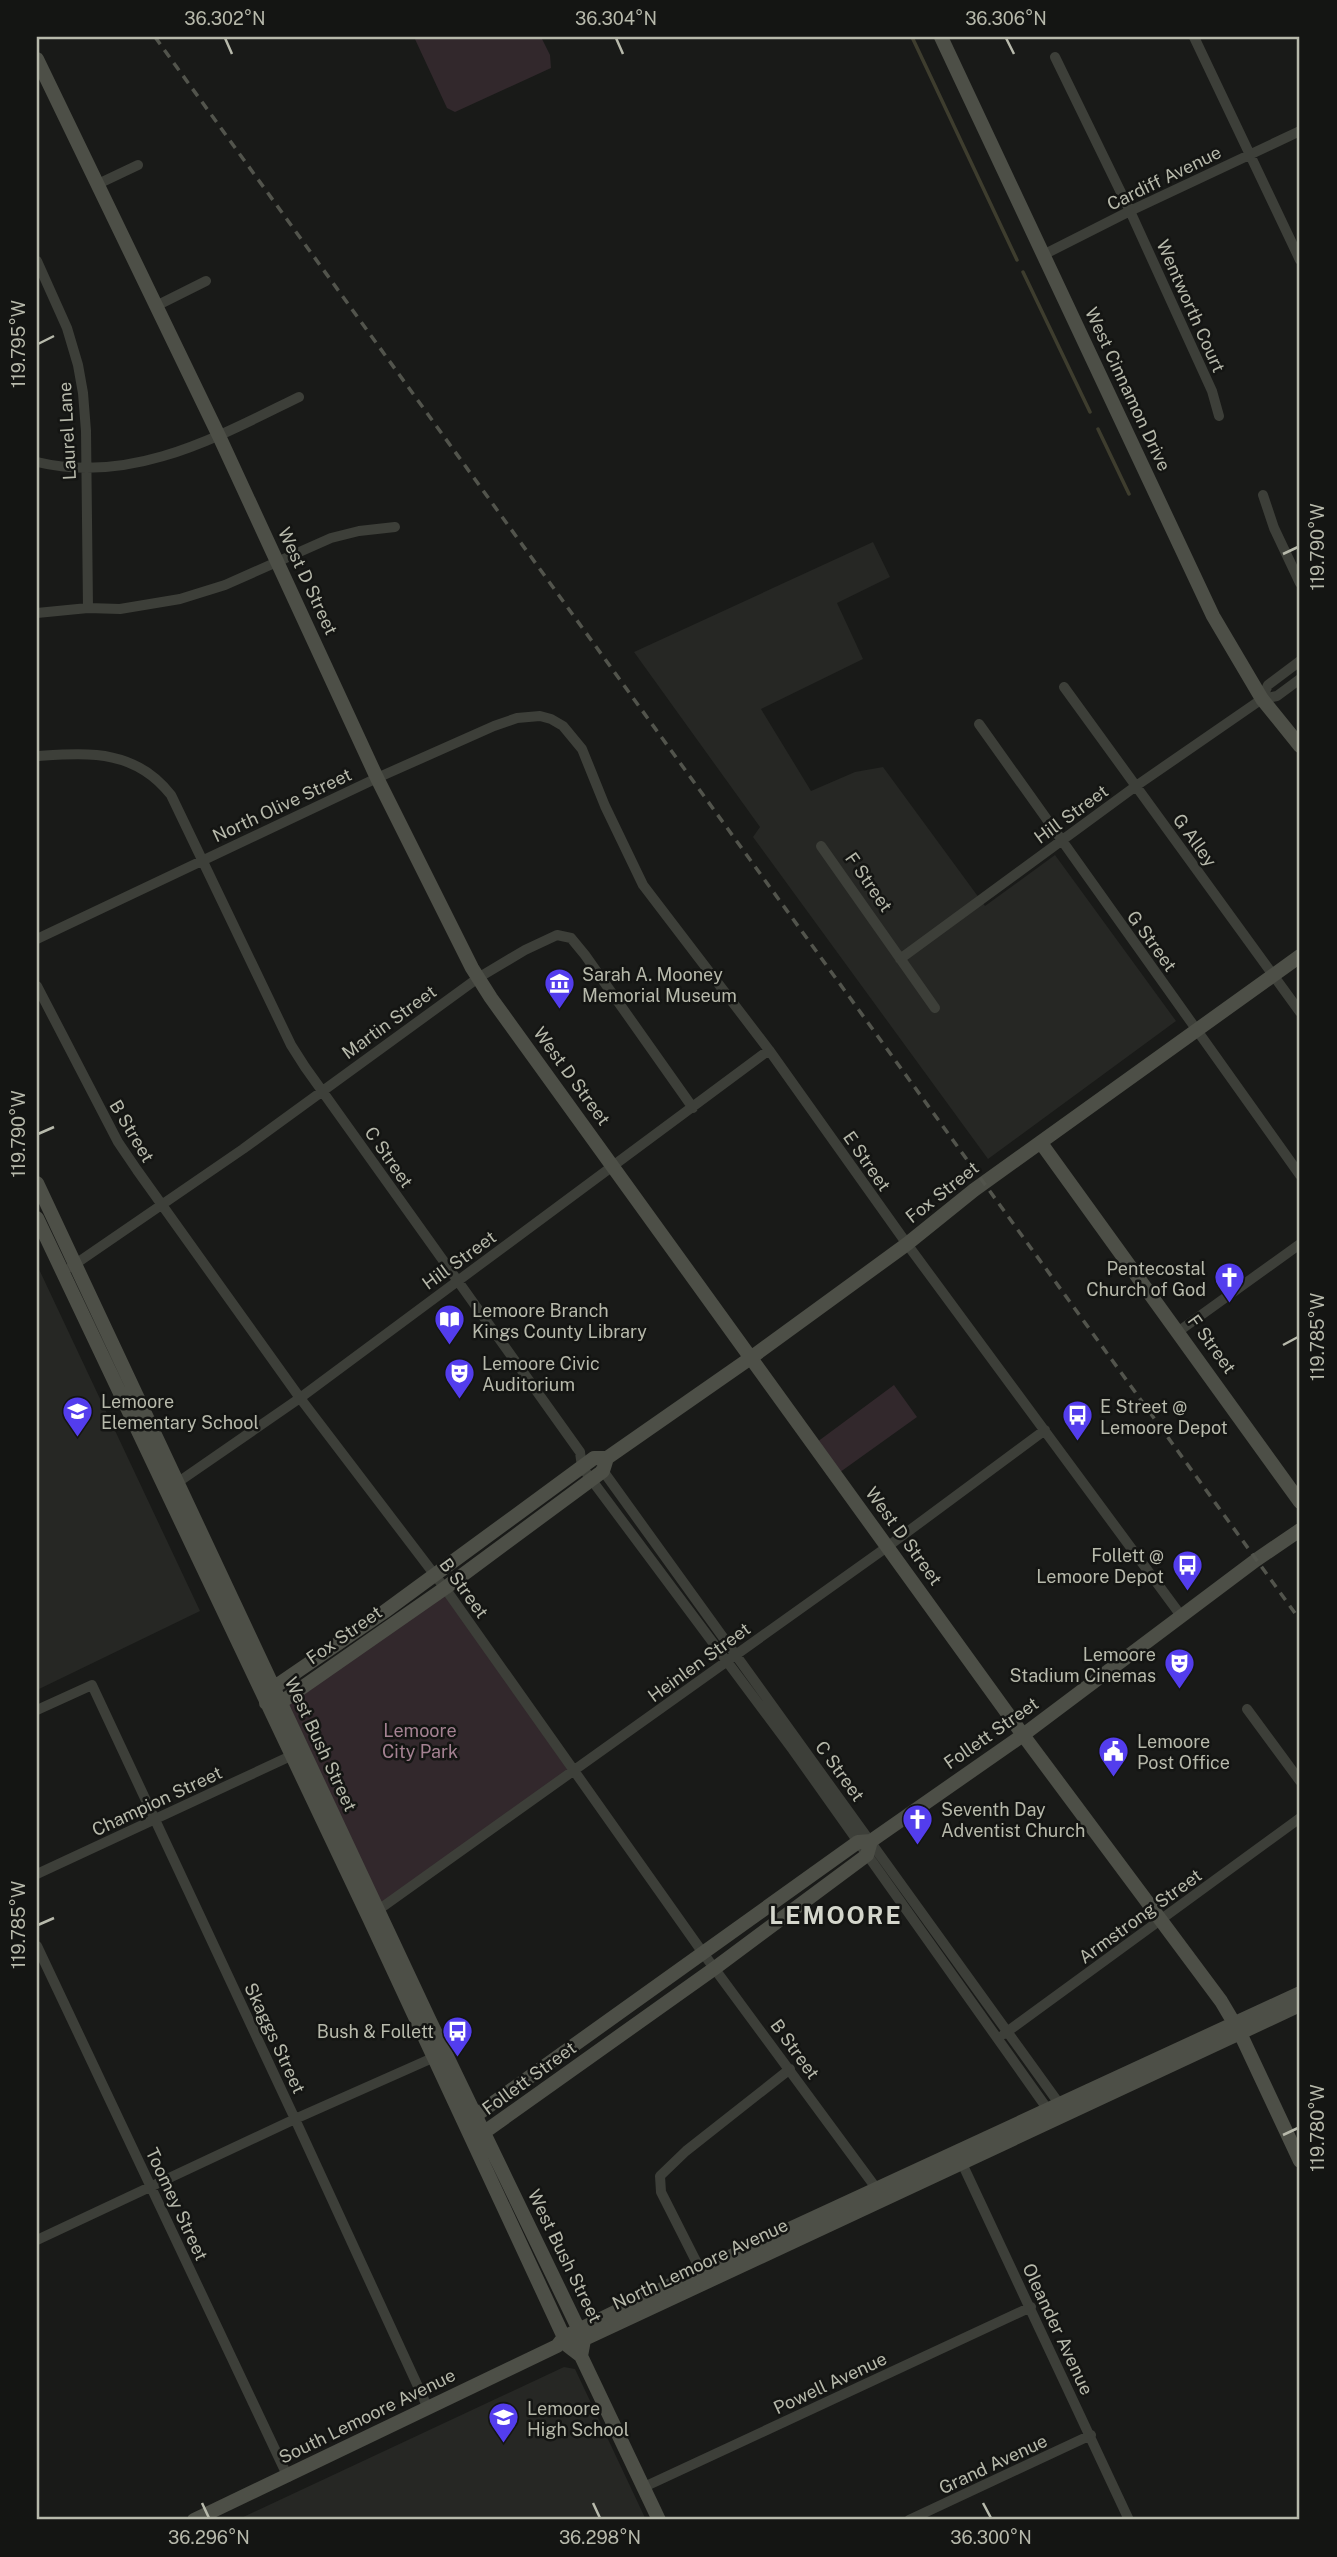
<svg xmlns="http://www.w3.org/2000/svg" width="1337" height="2557" font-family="'Public Sans',sans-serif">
	<rect width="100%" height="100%" fill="#191a18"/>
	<!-- built -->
	<path fill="#262724" d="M 873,542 L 890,577 L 837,603 L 863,659 L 761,709 L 811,791 L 855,772 L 883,767 L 985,906 L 1055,855 L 1176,1021 L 988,1159 L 753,837 L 760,827 L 634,652 Z
		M 37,1265 L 200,1611 L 37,1690 Z
		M 564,2367 L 575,2369 L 646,2520 L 237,2520 Z"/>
	<!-- green -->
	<path fill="#32282c" d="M 414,37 L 541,37 L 550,55 L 551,68 L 455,112 L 447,108 Z
		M 894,1385 L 917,1417 L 836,1475 L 813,1445 Z
		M 445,1588 L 574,1769 L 379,1909 L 280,1703 Z"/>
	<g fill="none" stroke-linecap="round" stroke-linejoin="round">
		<!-- stream -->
		<path stroke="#3e3d2e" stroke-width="3.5" d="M 912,37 L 1017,260
			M 1023,272 L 1090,412
			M 1098,429 L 1129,494"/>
		<!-- street -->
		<path stroke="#3d3f39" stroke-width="10" d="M 1194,37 L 1300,260
			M 1055,57 L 1130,211 L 1212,391 L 1219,416
			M 98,184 L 138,165
			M 1043,255 L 1130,211 L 1300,131
			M 37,261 L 67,328 L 78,365 L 83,393 L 86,431 L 88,608
			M 156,306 L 206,281
			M 37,462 C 132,485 217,437 299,397
			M 1263,495 L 1274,528 L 1300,583
			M 37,613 L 88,608 L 120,609 L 180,599 L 225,585 L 331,538 L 359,531 L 395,527
			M 1064,687 L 1300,1012
			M 1262,699 L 1268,685 L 1300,661
			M 979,724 L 1300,1175
			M 37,756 C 90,753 135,749 171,795 L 291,1045 L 305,1067 L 580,1452 L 582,1467 L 793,1750 L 1051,2114
			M 821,846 L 935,1008
			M 37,939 L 377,778 L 494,726 L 517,718 L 540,716 L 551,719 L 563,726 L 582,749 L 605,806 L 643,885 L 769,1050 L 907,1244 L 1182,1617
			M 900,959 L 1136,786 L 1262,699 L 1277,696 L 1300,679
			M 37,986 L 118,1142 L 137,1170 L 300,1398 L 447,1591 L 703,1953 L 879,2192
			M 71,1267 L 243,1149 L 478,978 L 525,950 L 557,935 L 571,938 L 585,955 L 693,1108
			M 1179,1331 L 1300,1244
			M 601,1468 L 1063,2109
			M 174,1485 L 300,1398 L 769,1050
			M 1247,1709 L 1300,1781
			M 37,1710 L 92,1685 L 295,2119 L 427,2406
			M 37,1874 L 295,1754
			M 374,1913 L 887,1547 L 1045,1430
			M 37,1946 L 288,2477
			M 1004,2034 L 1300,1818
			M 960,2159 L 1129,2520
			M 37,2240 L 295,2119 L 437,2056
			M 702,2273 L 661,2192 L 660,2176 L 686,2151 L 790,2069
			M 644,2487 L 1031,2307
			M 909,2520 L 1091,2435"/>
		<!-- secondary -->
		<path stroke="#4d4f47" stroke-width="14" d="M 941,37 L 1213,616 L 1262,699 L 1300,746
			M 37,59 L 219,436 L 377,778 L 472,968 L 491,998 L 1023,1735 L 1221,2001 L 1240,2033 L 1300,2161
			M 1041,1143 L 1300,1502
			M 37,1183 L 429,2019 L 579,2330 L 584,2340 L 581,2356
			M 37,1218 L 369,1918 L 568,2346 L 581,2356 L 659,2520
			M 607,1458 L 603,1471 L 445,1588 L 280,1703 L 266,1703 L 273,1688 L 384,1612 L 594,1458 L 607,1458 L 752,1357 L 907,1244 L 974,1190 L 1300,956
			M 468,2121 L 858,1842 L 871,1841
			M 476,2138 L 715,1968 L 867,1855 L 871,1841 L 1023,1735 L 1256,1560 L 1300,1530
			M 576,2343 L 1300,2005
			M 194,2520 L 557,2346 L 564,2337 L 701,2270 L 1300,1993"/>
		<!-- rail -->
		<path stroke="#52544c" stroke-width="3.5" stroke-dasharray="9 7" stroke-linecap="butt" d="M 155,37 L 1300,1620"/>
	</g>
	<!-- ticks -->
	<path fill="none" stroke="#b7b9ab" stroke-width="2.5" d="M 225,38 L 232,54M 616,38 L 623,54M 1006,38 L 1014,54M 38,344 L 54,336M 1283,554 L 1298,547M 38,1134 L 54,1127M 1283,1345 L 1298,1337M 38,1925 L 54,1918M 1283,2135 L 1298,2128M 202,2503 L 209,2518M 593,2503 L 600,2518M 983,2503 L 991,2518"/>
	<!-- icons -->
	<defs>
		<symbol id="museum-pin" viewBox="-11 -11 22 30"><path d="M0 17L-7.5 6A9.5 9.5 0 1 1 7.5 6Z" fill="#533ded" stroke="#141513"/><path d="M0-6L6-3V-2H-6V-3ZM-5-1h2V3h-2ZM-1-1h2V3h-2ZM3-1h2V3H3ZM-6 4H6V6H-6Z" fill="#fff"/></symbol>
		<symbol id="church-pin" viewBox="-11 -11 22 30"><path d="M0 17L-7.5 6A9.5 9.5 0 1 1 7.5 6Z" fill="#533ded" stroke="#141513"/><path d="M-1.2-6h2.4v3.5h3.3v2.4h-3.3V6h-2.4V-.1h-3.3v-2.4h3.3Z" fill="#fff"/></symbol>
		<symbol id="library-pin" viewBox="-11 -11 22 30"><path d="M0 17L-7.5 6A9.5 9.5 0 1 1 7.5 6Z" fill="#533ded" stroke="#141513"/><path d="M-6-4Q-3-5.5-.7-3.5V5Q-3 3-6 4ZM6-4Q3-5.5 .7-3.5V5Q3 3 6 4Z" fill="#fff"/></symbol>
		<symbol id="theatre-pin" viewBox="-11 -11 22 30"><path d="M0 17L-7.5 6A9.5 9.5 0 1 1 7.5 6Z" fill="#533ded" stroke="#141513"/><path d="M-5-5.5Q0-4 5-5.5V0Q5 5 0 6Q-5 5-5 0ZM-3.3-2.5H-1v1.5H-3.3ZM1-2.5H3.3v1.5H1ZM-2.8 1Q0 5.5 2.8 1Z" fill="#fff"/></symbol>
		<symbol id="school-pin" viewBox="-11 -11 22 30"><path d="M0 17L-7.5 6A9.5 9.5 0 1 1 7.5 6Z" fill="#533ded" stroke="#141513"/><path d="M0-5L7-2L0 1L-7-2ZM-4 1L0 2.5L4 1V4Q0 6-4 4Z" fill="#fff"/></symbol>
		<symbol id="bus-pin" viewBox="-11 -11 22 30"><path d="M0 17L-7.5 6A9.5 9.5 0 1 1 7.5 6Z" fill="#533ded" stroke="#141513"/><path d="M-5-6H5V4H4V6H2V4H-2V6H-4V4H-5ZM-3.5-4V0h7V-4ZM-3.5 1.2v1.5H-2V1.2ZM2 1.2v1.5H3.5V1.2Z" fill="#fff"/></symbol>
		<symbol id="civic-pin" viewBox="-11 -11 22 30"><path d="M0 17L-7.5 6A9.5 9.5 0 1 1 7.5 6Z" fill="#533ded" stroke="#141513"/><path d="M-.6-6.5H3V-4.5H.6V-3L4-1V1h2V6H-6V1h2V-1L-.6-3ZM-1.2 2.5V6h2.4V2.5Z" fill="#fff"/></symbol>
	</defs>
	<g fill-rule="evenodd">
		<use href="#museum-pin" x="542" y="966" width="35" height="47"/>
		<use href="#church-pin" x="1212" y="1260" width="35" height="47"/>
		<use href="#library-pin" x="432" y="1302" width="35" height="47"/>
		<use href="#theatre-pin" x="442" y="1356" width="35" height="47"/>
		<use href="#school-pin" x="60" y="1394" width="35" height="47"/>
		<use href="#bus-pin" x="1060" y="1398" width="35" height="47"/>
		<use href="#bus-pin" x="1170" y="1548" width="35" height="47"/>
		<use href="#theatre-pin" x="1162" y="1646" width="35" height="47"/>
		<use href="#civic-pin" x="1096" y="1734" width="35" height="47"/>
		<use href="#church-pin" x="900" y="1802" width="35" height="47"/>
		<use href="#bus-pin" x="440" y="2014" width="35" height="47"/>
		<use href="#school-pin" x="486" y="2400" width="35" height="47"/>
	</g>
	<g text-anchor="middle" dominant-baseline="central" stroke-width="5" stroke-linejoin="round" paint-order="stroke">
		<!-- street labels -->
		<g font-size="18" fill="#b7b9ab" stroke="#141513">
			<text transform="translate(1164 178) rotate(-26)">Cardiff Avenue</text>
			<text transform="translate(1191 306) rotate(66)">Wentworth Court</text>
			<text transform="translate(1128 389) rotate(65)">West Cinnamon Drive</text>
			<text transform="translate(67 431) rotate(-93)">Laurel Lane</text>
			<text transform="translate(308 581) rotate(65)">West D Street</text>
			<text transform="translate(282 805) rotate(-25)">North Olive Street</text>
			<text transform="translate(1071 814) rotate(-36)">Hill Street</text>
			<text transform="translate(1195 840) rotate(54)">G Alley</text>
			<text transform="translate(869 882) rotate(55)">F Street</text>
			<text transform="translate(1152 941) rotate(54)">G Street</text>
			<text transform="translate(389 1022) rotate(-36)">Martin Street</text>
			<text transform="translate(572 1076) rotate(54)">West D Street</text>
			<text transform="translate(132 1131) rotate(59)">B Street</text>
			<text transform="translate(389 1157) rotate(55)">C Street</text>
			<text transform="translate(867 1161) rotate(55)">E Street</text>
			<text transform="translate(942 1192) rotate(-38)">Fox Street</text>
			<text transform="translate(459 1260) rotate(-36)">Hill Street</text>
			<text transform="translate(1212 1344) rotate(54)">F Street</text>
			<text transform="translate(904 1536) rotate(54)">West D Street</text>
			<text transform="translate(464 1588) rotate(54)">B Street</text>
			<text transform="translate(344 1635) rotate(-35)">Fox Street</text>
			<text transform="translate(699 1662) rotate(-36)">Heinlen Street</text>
			<text transform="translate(991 1733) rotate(-35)">Follett Street</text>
			<text transform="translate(321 1744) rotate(65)">West Bush Street</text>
			<text transform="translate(840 1771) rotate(54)">C Street</text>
			<text transform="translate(157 1801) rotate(-25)">Champion Street</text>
			<text transform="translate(1140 1916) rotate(-36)">Armstrong Street</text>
			<text transform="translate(275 2038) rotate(65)">Skaggs Street</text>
			<text transform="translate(795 2049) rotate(54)">B Street</text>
			<text transform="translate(529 2078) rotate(-36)">Follett Street</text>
			<text transform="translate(177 2204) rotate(65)">Toomey Street</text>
			<text transform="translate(565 2256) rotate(64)">West Bush Street</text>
			<text transform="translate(700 2264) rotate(-25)">North Lemoore Avenue</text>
			<text transform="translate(1058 2329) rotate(65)">Oleander Avenue</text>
			<text transform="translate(830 2383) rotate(-25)">Powell Avenue</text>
			<text transform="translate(367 2416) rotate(-26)">South Lemoore Avenue</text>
			<text transform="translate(993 2464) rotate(-25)">Grand Avenue</text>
		</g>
		<!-- poi labels -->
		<g font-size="18" fill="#b7b9ab" stroke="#141513" text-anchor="start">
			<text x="582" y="974">Sarah A. Mooney<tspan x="582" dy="21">Memorial Museum</tspan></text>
			<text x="1206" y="1268" text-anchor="end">Pentecostal<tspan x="1206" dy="21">Church of God</tspan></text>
			<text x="472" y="1310">Lemoore Branch<tspan x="472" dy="21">Kings County Library</tspan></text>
			<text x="482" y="1363">Lemoore Civic<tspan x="482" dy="21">Auditorium</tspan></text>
			<text x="101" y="1401">Lemoore<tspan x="101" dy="21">Elementary School</tspan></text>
			<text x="1100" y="1406">E Street @<tspan x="1100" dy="21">Lemoore Depot</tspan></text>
			<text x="1164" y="1555" text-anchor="end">Follett @<tspan x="1164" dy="21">Lemoore Depot</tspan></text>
			<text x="1156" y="1654" text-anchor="end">Lemoore<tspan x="1156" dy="21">Stadium Cinemas</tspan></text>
			<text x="1137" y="1741">Lemoore<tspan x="1137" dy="21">Post Office</tspan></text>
			<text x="941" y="1809">Seventh Day<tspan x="941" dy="21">Adventist Church</tspan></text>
			<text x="434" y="2031" text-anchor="end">Bush &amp; Follett</text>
			<text x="527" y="2408">Lemoore<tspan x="527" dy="21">High School</tspan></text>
		</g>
		<!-- park labels -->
		<g font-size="18" fill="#a48292" stroke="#141513">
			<text x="420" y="1730">Lemoore<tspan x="420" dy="21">City Park</tspan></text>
		</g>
		<!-- district labels -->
		<g font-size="24" font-weight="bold" letter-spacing="2" fill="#d4d6cc" stroke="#141513">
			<text x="836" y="1915">LEMOORE</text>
		</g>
	</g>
	<!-- border -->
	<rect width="1337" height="2557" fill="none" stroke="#141513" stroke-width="77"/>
	<rect x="38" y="38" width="1260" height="2480" fill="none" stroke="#b7b9ab" stroke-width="2.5"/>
	<g font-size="18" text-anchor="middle" fill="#b7b9ab">
		<text x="225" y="25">36.302°N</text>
		<text x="616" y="25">36.304°N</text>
		<text x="1006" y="25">36.306°N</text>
		<text transform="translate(19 344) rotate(-90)" y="6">119.795°W</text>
		<text transform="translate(1318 547) rotate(-90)" y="6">119.790°W</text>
		<text transform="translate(19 1134) rotate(-90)" y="6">119.790°W</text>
		<text transform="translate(1318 1337) rotate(-90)" y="6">119.785°W</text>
		<text transform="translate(19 1925) rotate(-90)" y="6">119.785°W</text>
		<text transform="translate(1318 2128) rotate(-90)" y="6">119.780°W</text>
		<text x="209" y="2544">36.296°N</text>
		<text x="600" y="2544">36.298°N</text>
		<text x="991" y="2544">36.300°N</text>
	</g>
</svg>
